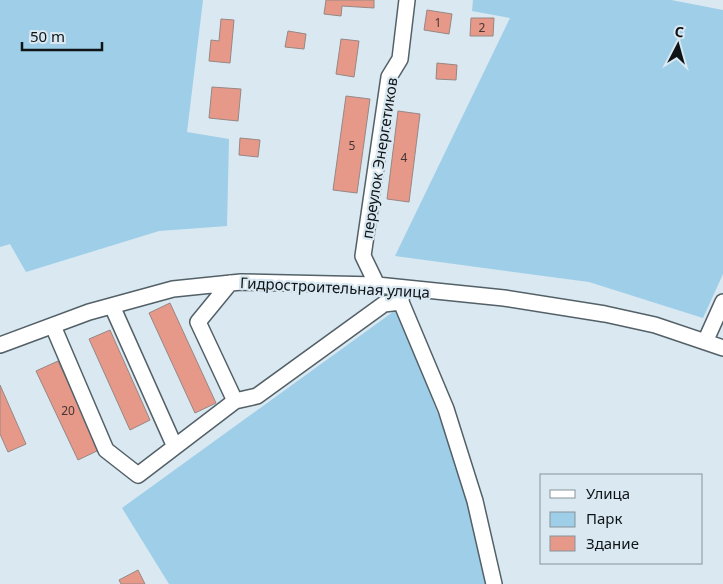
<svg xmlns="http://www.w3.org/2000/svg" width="723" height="584" font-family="'Noto Sans',sans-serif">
	<rect width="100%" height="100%" fill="#d9e8f1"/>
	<!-- green -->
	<path fill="#9ecee8" d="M 0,0 L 203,0 L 187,132 L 229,139 L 227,226 L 159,231 L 26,272 L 10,244 L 0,247 Z
		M 473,0 L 671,0 L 723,10 L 723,274 L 703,318 L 589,282 L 395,256 L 510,18 L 472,11 Z
		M 397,309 L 452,450 L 492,584 L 169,584 L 122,508 Z"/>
	<!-- building -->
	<path fill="#e79989" stroke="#978784" d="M 326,0 L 374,0 L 374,8 L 342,6 L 341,16 L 324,14 Z
		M 427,10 L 452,14 L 449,34 L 424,30 Z
		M 471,18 L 494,18 L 493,36 L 470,36 Z
		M 221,19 L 234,20 L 230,63 L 209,61 L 211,40 L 219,41 Z
		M 288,31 L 306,34 L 304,49 L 285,47 Z
		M 341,39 L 359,41 L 354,77 L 336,74 Z
		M 437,63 L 457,65 L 456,80 L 436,79 Z
		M 212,87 L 241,89 L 238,121 L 209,118 Z
		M 346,96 L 370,99 L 357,193 L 333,190 Z
		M 398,111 L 420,114 L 409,202 L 387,199 Z
		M 240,138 L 260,140 L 258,157 L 239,155 Z
		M 170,303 L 216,403 L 195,413 L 149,313 Z
		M 110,330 L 150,420 L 130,430 L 89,339 Z
		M 58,361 L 99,450 L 78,460 L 36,371 Z
		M 0,385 L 26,444 L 8,452 L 0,434 Z
		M 138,570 L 145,584 L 121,584 L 119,580 Z"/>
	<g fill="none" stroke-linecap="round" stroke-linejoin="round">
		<defs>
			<path id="minor" d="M 230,283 L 198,322 L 235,401
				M 377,285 L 363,256 L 389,77 L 400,59 L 407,0
				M 402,292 L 401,302 L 446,409 L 475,501 L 494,584
				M 112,306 L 175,447
				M 53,326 L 106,450 L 138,475 L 235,401 L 257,396 L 384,304 L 401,302
				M 705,342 L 723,302
				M 0,345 L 89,312 L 173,289 L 241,282 L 377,285 L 504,298 L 605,314 L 655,325 L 723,348"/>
		</defs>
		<!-- minor casing -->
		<use href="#minor" stroke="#536067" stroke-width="18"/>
		<!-- minor -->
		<use href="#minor" stroke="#fff" stroke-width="15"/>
	</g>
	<g text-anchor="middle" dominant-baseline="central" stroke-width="4.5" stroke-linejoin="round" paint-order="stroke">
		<!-- number labels -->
		<g font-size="12" fill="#453534">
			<text x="438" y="22">1</text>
			<text x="482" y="27">2</text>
			<text x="352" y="145">5</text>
			<text x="404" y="157">4</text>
			<text x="68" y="410">20</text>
		</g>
		<!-- street labels -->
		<g font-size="15" fill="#0f1417" stroke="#d9e8f1">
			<text transform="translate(379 158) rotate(-81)">переулок Энергетиков</text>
			<text transform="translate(335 287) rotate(3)">Гидростроительная улица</text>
		</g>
	</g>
	<!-- legend -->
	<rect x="540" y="474" width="162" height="90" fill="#d9e8f1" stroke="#88939a"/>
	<rect x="550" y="490" width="25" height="8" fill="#ffffff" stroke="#88939a"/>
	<text x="586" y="499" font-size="15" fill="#0f1417">Улица</text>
	<rect x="550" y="512" width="25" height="15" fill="#9ecee8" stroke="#88939a"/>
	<text x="586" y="524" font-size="15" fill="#0f1417">Парк</text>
	<rect x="550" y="536" width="25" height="15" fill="#e79989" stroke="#88939a"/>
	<text x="586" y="549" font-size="15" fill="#0f1417">Здание</text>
	<!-- north arrow -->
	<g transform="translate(678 45) rotate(6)" stroke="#d9e8f1" stroke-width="4" paint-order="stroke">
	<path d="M0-4L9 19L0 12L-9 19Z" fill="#0f1417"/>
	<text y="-8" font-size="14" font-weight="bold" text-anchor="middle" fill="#0f1417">С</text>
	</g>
	<!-- scale -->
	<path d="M22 42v8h80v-8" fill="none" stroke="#0f1417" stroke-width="2.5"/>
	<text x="30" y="42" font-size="15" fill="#0f1417" stroke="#d9e8f1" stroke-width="4" paint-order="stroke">50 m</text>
</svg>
